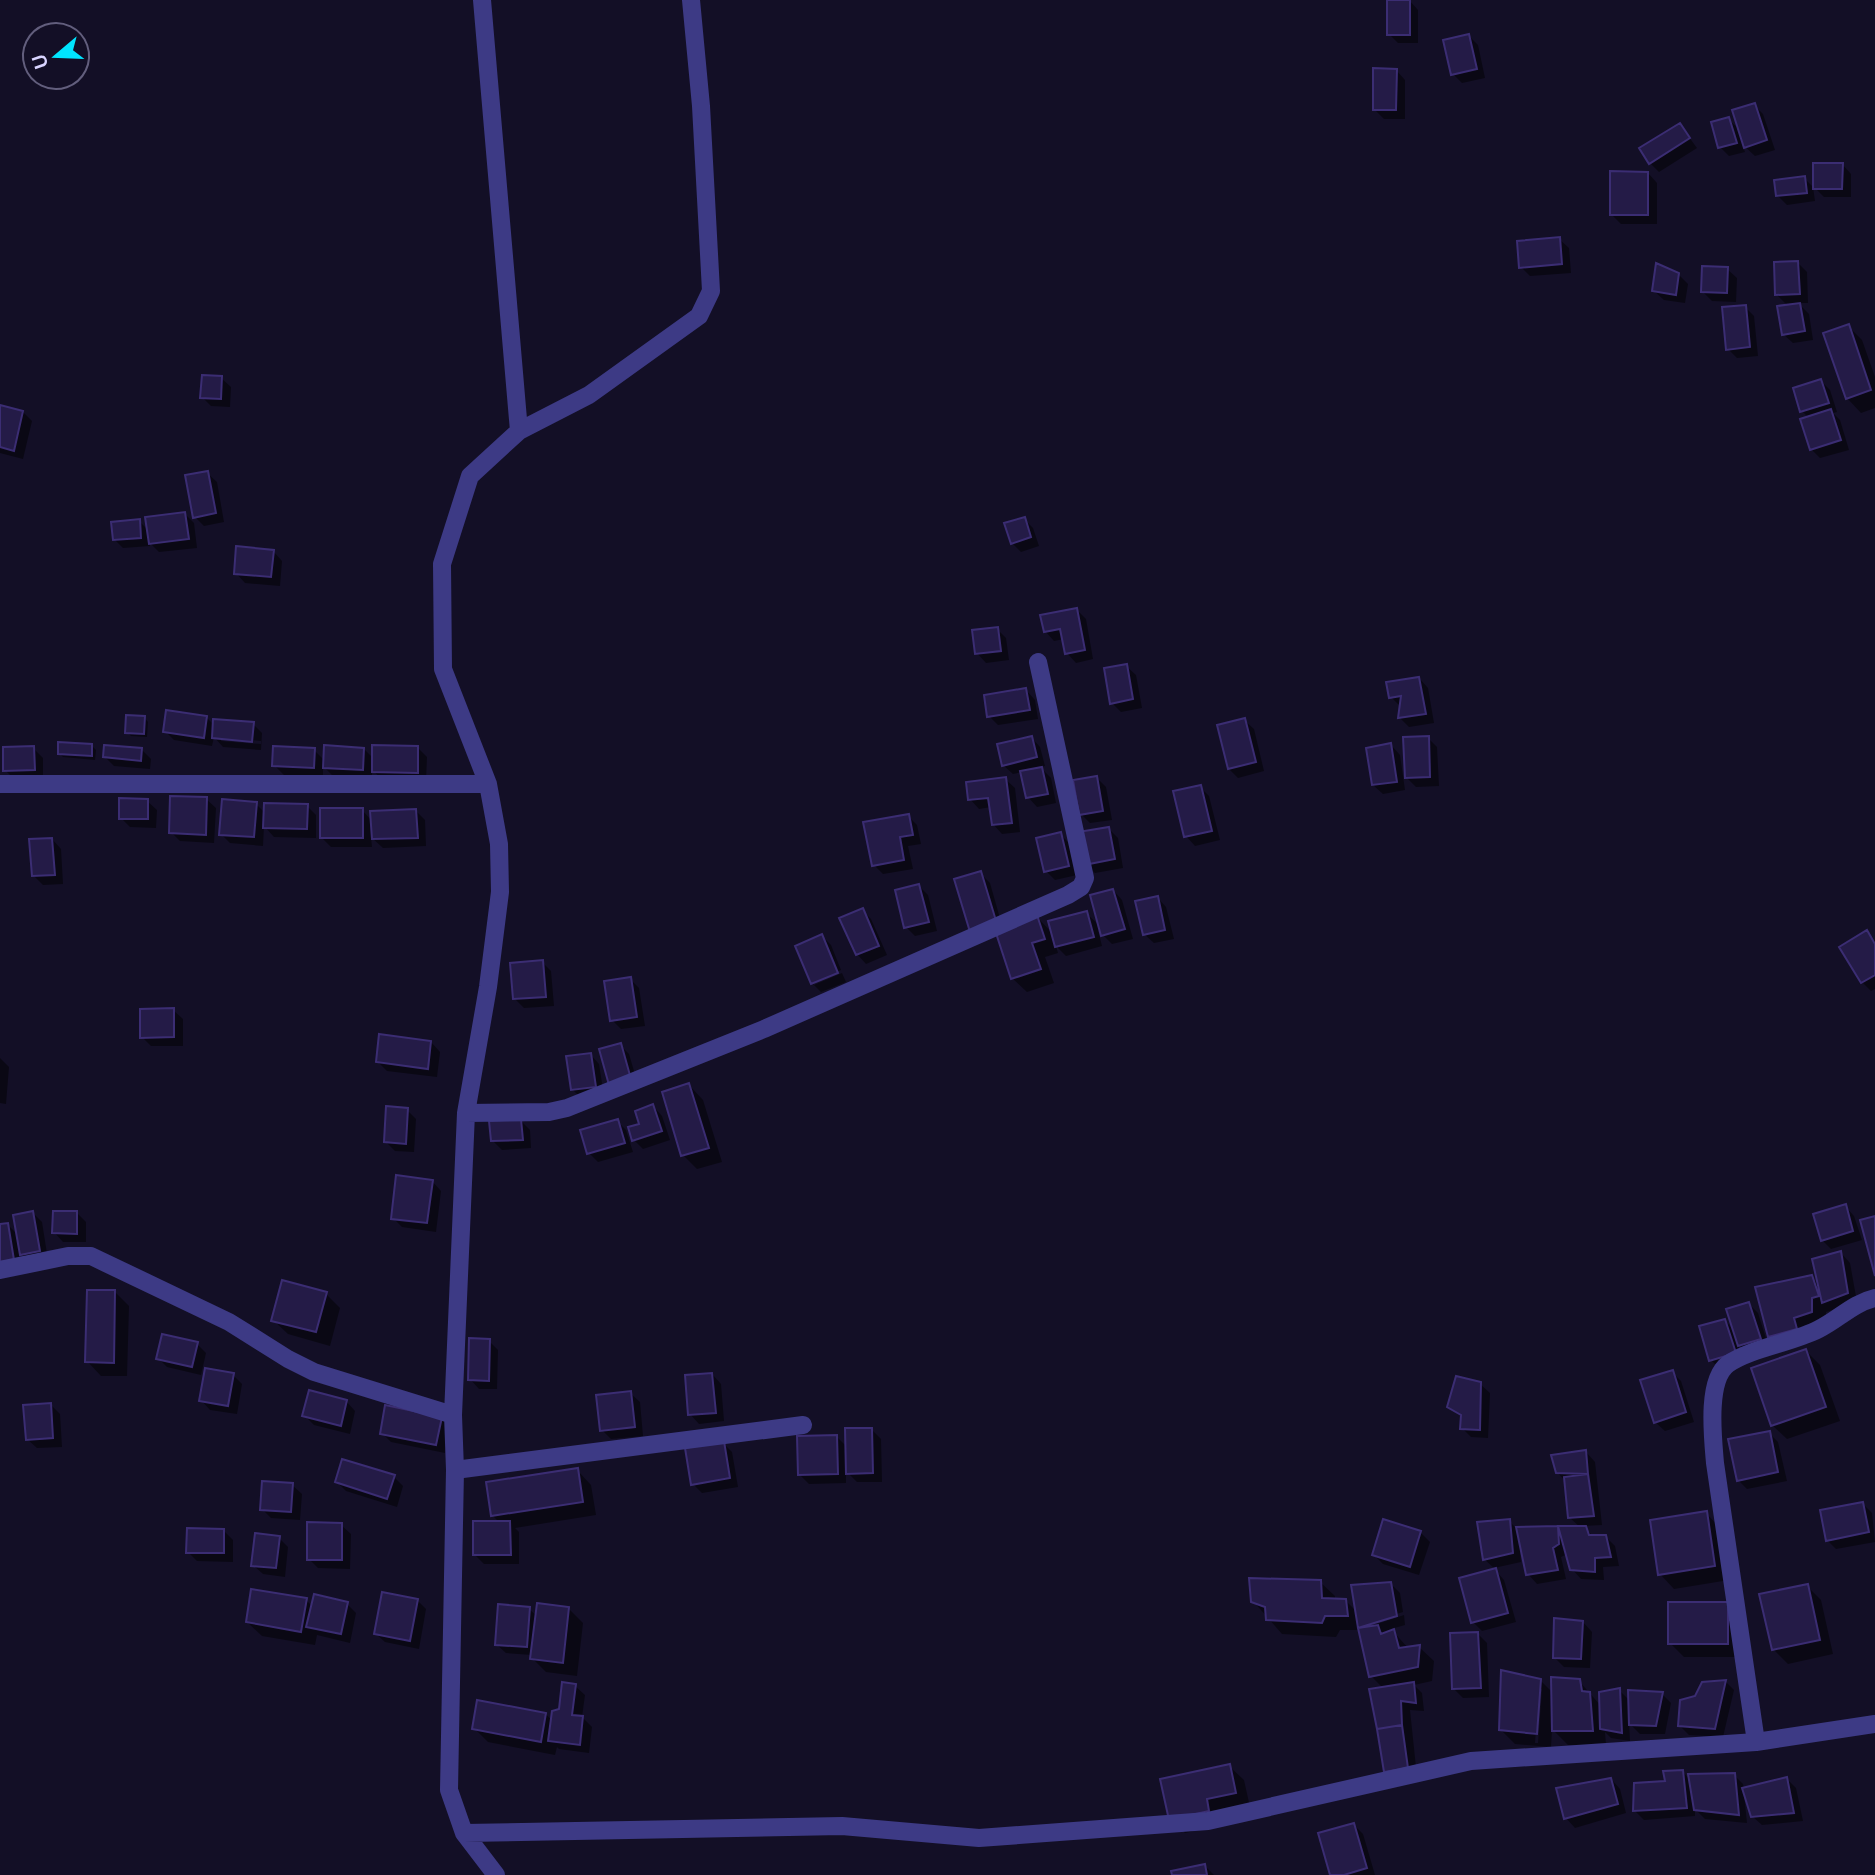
<svg xmlns="http://www.w3.org/2000/svg" width="1875" height="1875" font-family="Lato,sans-serif">
	<rect width="100%" height="100%" fill="#130f26"/>
	<!-- shadow -->
	<path fill="#0007" fill-rule="evenodd" d="M 1409,0 L 1418,10 L 1418,43 L 1398,43 L 1389,34 Z
		M 1469,36 L 1478,45 L 1485,78 L 1462,83 L 1453,74 Z
		M 1396,70 L 1405,80 L 1405,119 L 1384,119 L 1375,110 Z
		M 1754,105 L 1763,114 L 1775,150 L 1755,156 L 1742,144 L 1745,152 L 1729,156 L 1720,147 L 1728,119 L 1740,130 Z
		M 1680,125 L 1697,148 L 1659,172 L 1650,163 Z
		M 1842,164 L 1851,174 L 1851,197 L 1824,197 L 1815,188 Z
		M 1648,173 L 1657,183 L 1657,224 L 1621,224 L 1612,215 Z
		M 1804,178 L 1813,187 L 1815,201 L 1787,205 L 1778,196 Z
		M 1559,239 L 1569,248 L 1571,273 L 1530,276 L 1521,267 Z
		M 1798,263 L 1807,272 L 1808,303 L 1798,303 L 1809,314 L 1813,340 L 1793,343 L 1783,334 L 1788,306 L 1777,295 Z
		M 1727,269 L 1737,278 L 1736,302 L 1712,301 L 1703,292 Z
		M 1678,274 L 1688,284 L 1685,303 L 1664,300 L 1654,291 Z
		M 1745,307 L 1754,316 L 1758,356 L 1737,358 L 1728,349 Z
		M 1848,326 L 1862,340 L 1875,377 L 1875,408 L 1861,413 L 1847,398 Z
		M 221,378 L 231,387 L 230,407 L 211,406 L 202,397 Z
		M 1821,381 L 1830,390 L 1837,412 L 1833,413 L 1840,420 L 1849,450 L 1820,458 L 1811,449 L 1809,418 L 1802,411 Z
		M 0,407 L 23,412 L 32,421 L 23,459 L 0,453 Z
		M 207,473 L 217,482 L 224,522 L 204,526 L 195,517 Z
		M 185,514 L 194,523 L 197,548 L 159,552 L 149,542 L 150,546 L 123,548 L 114,539 L 139,521 L 149,531 Z
		M 1024,519 L 1033,528 L 1039,546 L 1021,552 L 1012,543 Z
		M 273,551 L 282,561 L 280,586 L 245,583 L 236,573 Z
		M 1077,610 L 1086,619 L 1093,659 L 1076,663 L 1067,653 L 1064,639 L 1054,641 L 1045,631 Z
		M 997,629 L 1006,638 L 1009,660 L 986,663 L 977,653 Z
		M 1126,666 L 1136,675 L 1142,708 L 1121,712 L 1112,703 Z
		M 1419,678 L 1428,688 L 1434,723 L 1409,727 L 1400,718 L 1401,707 L 1391,697 Z
		M 1026,690 L 1035,700 L 1038,719 L 998,725 L 989,716 Z
		M 144,717 L 148,722 L 147,737 L 131,736 L 127,732 Z
		M 206,717 L 215,726 L 253,724 L 262,733 L 261,750 L 223,747 L 214,737 L 212,746 L 174,740 L 165,731 ZM 221,737 L 261,741 L 261,744 L 221,741 Z
		M 1244,720 L 1254,729 L 1264,771 L 1238,778 L 1229,769 Z
		M 1031,737 L 1040,747 L 1045,766 L 1040,767 L 1051,778 L 1056,803 L 1037,807 L 1028,797 L 1022,772 L 1013,774 L 1003,765 Z
		M 1428,738 L 1437,747 L 1439,786 L 1416,787 L 1406,777 Z
		M 1391,745 L 1400,755 L 1405,790 L 1383,794 L 1373,785 Z
		M 92,746 L 96,750 L 95,760 L 63,757 L 59,753 Z
		M 33,748 L 43,758 L 43,778 L 14,779 L 5,770 Z
		M 418,748 L 427,757 L 426,781 L 383,780 L 372,770 L 372,779 L 334,777 L 323,766 L 323,776 L 284,775 L 274,765 L 314,750 L 325,761 L 364,749 L 374,759 Z
		M 142,750 L 151,759 L 150,769 L 114,766 L 105,757 Z
		M 1097,778 L 1106,787 L 1112,820 L 1090,823 L 1081,814 Z
		M 1005,779 L 1015,788 L 1020,832 L 1002,834 L 993,824 L 991,807 L 979,809 L 970,799 Z
		M 1200,787 L 1209,796 L 1220,840 L 1195,846 L 1186,836 Z
		M 206,799 L 216,808 L 214,843 L 180,841 L 171,832 Z
		M 147,801 L 157,810 L 156,828 L 130,827 L 121,818 Z
		M 256,804 L 266,814 L 307,806 L 316,815 L 316,838 L 274,837 L 264,826 L 263,846 L 230,843 L 221,834 Z
		M 362,810 L 372,821 L 416,811 L 425,820 L 426,846 L 383,848 L 371,837 L 372,847 L 331,847 L 321,837 Z
		M 908,816 L 917,825 L 921,844 L 908,846 L 913,869 L 883,874 L 874,865 Z
		M 1109,829 L 1118,838 L 1123,868 L 1095,873 L 1086,864 Z
		M 1060,834 L 1069,843 L 1077,875 L 1055,880 L 1046,871 Z
		M 52,839 L 61,849 L 63,884 L 43,885 L 34,876 Z
		M 980,873 L 990,883 L 1003,929 L 1037,917 L 1053,934 L 1086,913 L 1100,926 L 1113,890 L 1122,900 L 1133,939 L 1112,944 L 1098,930 L 1102,946 L 1066,956 L 1056,946 L 1058,953 L 1045,957 L 1054,983 L 1027,992 L 1012,978 L 998,936 L 981,941 Z
		M 919,886 L 928,895 L 937,931 L 915,936 L 906,927 Z
		M 1157,897 L 1166,907 L 1174,939 L 1154,943 L 1144,934 Z
		M 862,910 L 871,919 L 887,955 L 866,964 L 857,954 Z
		M 1866,933 L 1875,941 L 1875,989 L 1871,991 L 1862,982 Z
		M 822,936 L 831,945 L 841,970 L 814,981 L 814,985 L 842,973 L 846,982 L 821,992 L 812,983 Z
		M 542,962 L 551,971 L 554,1006 L 524,1008 L 515,999 Z
		M 630,979 L 639,988 L 645,1026 L 621,1029 L 612,1020 Z
		M 173,1010 L 183,1019 L 183,1046 L 151,1046 L 142,1037 Z
		M 431,1042 L 440,1052 L 437,1077 L 387,1071 L 378,1062 Z
		M 620,1045 L 629,1054 L 639,1088 L 601,1050 Z
		M 590,1054 L 599,1064 L 604,1096 L 582,1099 L 573,1090 Z
		M 0,1058 L 9,1067 L 6,1104 L 0,1103 Z
		M 689,1085 L 703,1100 L 722,1162 L 697,1169 L 683,1155 Z
		M 653,1106 L 662,1116 L 670,1140 L 643,1149 L 634,1140 Z
		M 407,1110 L 416,1119 L 414,1152 L 395,1151 L 386,1142 Z
		M 521,1121 L 530,1130 L 531,1148 L 502,1150 L 493,1141 Z
		M 617,1121 L 626,1130 L 633,1152 L 598,1162 L 589,1153 Z
		M 432,1181 L 441,1191 L 436,1232 L 402,1227 L 393,1218 Z
		M 1845,1206 L 1854,1216 L 1862,1240 L 1831,1249 L 1822,1240 Z
		M 33,1213 L 42,1222 L 48,1260 L 30,1263 L 19,1252 L 22,1269 L 4,1271 L 0,1226 L 8,1225 L 18,1235 Z
		M 77,1213 L 86,1222 L 86,1242 L 63,1242 L 54,1232 Z
		M 1841,1253 L 1850,1263 L 1857,1302 L 1826,1312 L 1826,1326 L 1807,1332 L 1810,1343 L 1784,1350 L 1770,1336 L 1811,1277 L 1820,1286 Z
		M 115,1292 L 129,1306 L 127,1376 L 101,1376 L 87,1361 Z
		M 326,1294 L 340,1308 L 330,1346 L 288,1334 L 273,1320 Z
		M 1749,1304 L 1758,1313 L 1769,1348 L 1749,1354 L 1738,1344 L 1744,1362 L 1720,1369 L 1711,1360 L 1725,1321 L 1735,1331 Z
		M 489,1341 L 498,1350 L 497,1389 L 479,1389 L 470,1379 Z
		M 197,1344 L 206,1353 L 201,1375 L 167,1367 L 158,1358 Z
		M 1806,1351 L 1820,1365 L 1840,1421 L 1787,1439 L 1772,1425 Z
		M 1672,1372 L 1681,1381 L 1694,1422 L 1665,1431 L 1655,1422 Z
		M 712,1374 L 721,1384 L 724,1421 L 699,1424 L 690,1414 Z
		M 233,1375 L 242,1384 L 237,1414 L 210,1410 L 201,1400 Z
		M 1480,1384 L 1490,1393 L 1488,1438 L 1471,1437 L 1462,1428 L 1463,1418 L 1449,1406 Z
		M 630,1393 L 640,1402 L 643,1436 L 611,1439 L 602,1430 Z
		M 346,1401 L 355,1411 L 350,1434 L 314,1425 L 304,1415 Z
		M 51,1405 L 60,1414 L 62,1447 L 37,1448 L 27,1439 Z
		M 441,1418 L 450,1428 L 445,1453 L 391,1442 L 382,1433 Z
		M 872,1430 L 881,1439 L 882,1482 L 857,1482 L 846,1471 L 846,1483 L 809,1484 L 800,1475 L 837,1437 L 848,1448 Z
		M 1769,1433 L 1778,1442 L 1787,1481 L 1747,1489 L 1738,1480 Z
		M 723,1443 L 732,1452 L 738,1487 L 702,1493 L 693,1484 Z
		M 1586,1452 L 1595,1462 L 1602,1525 L 1583,1526 L 1594,1537 L 1606,1537 L 1615,1546 L 1619,1566 L 1603,1567 L 1604,1580 L 1581,1579 L 1572,1569 L 1567,1554 L 1561,1557 L 1566,1579 L 1537,1584 L 1528,1574 L 1522,1550 L 1520,1550 L 1521,1562 L 1494,1568 L 1484,1559 L 1509,1521 L 1517,1529 L 1581,1528 L 1569,1517 L 1566,1482 L 1557,1472 Z
		M 577,1470 L 591,1485 L 596,1515 L 515,1528 L 519,1532 L 519,1564 L 484,1564 L 474,1554 L 500,1523 L 492,1515 Z
		M 394,1477 L 403,1486 L 397,1507 L 346,1491 L 337,1482 Z
		M 292,1485 L 302,1494 L 300,1520 L 271,1518 L 262,1509 Z
		M 1863,1504 L 1872,1513 L 1875,1542 L 1836,1549 L 1827,1540 Z
		M 1706,1513 L 1720,1528 L 1729,1580 L 1674,1589 L 1660,1574 Z
		M 341,1525 L 351,1534 L 350,1569 L 318,1568 L 309,1559 Z
		M 224,1531 L 233,1540 L 233,1562 L 197,1561 L 188,1552 Z
		M 1420,1532 L 1430,1542 L 1419,1575 L 1383,1564 L 1374,1555 Z
		M 279,1538 L 288,1547 L 285,1577 L 263,1574 L 253,1565 Z
		M 1495,1570 L 1504,1580 L 1516,1622 L 1482,1631 L 1473,1622 Z
		M 1320,1582 L 1335,1596 L 1335,1600 L 1345,1600 L 1358,1613 L 1391,1584 L 1400,1593 L 1403,1612 L 1365,1624 L 1365,1628 L 1404,1615 L 1405,1625 L 1391,1629 L 1408,1648 L 1419,1647 L 1434,1661 L 1432,1681 L 1414,1685 L 1422,1693 L 1424,1711 L 1410,1710 L 1417,1777 L 1395,1780 L 1383,1688 L 1371,1676 L 1360,1630 L 1340,1630 L 1336,1637 L 1282,1634 L 1253,1601 Z
		M 1807,1586 L 1821,1600 L 1833,1654 L 1788,1664 L 1773,1649 Z
		M 306,1600 L 313,1607 L 347,1604 L 356,1613 L 350,1643 L 317,1635 L 315,1645 L 262,1636 L 247,1622 Z
		M 417,1600 L 426,1609 L 419,1649 L 385,1642 L 375,1633 Z
		M 1727,1603 L 1742,1657 L 1684,1657 L 1670,1643 Z
		M 529,1609 L 537,1616 L 569,1609 L 583,1623 L 577,1676 L 546,1672 L 532,1658 L 532,1655 L 506,1653 L 496,1644 Z
		M 1583,1622 L 1592,1632 L 1590,1668 L 1564,1667 L 1555,1658 Z
		M 1478,1634 L 1487,1643 L 1489,1697 L 1463,1698 L 1454,1689 Z
		M 1540,1680 L 1553,1693 L 1579,1681 L 1601,1706 L 1619,1690 L 1630,1701 L 1662,1694 L 1671,1703 L 1665,1734 L 1640,1734 L 1629,1723 L 1630,1741 L 1611,1738 L 1605,1732 L 1606,1745 L 1568,1745 L 1552,1729 L 1551,1747 L 1515,1744 L 1501,1730 ZM 1539,1689 L 1542,1689 L 1538,1743 L 1535,1743 Z
		M 1725,1681 L 1734,1690 L 1723,1737 L 1689,1735 L 1680,1726 Z
		M 575,1686 L 585,1695 L 582,1717 L 592,1727 L 589,1753 L 559,1749 L 557,1747 L 555,1755 L 488,1742 L 474,1728 L 546,1714 L 552,1721 Z
		M 1229,1766 L 1244,1780 L 1250,1807 L 1223,1825 L 1185,1833 L 1171,1819 Z
		M 1683,1772 L 1691,1781 L 1734,1775 L 1743,1784 L 1744,1789 L 1787,1779 L 1796,1788 L 1803,1821 L 1762,1825 L 1752,1816 L 1744,1794 L 1747,1823 L 1705,1819 L 1695,1809 L 1695,1816 L 1644,1820 L 1635,1811 Z
		M 1611,1779 L 1620,1789 L 1626,1813 L 1575,1828 L 1566,1818 Z
		M 1354,1825 L 1363,1834 L 1375,1875 L 1332,1875 Z
		M 1205,1866 L 1214,1875 L 1174,1875 Z"/>
	<!-- building -->
	<path fill="#241b47" stroke="#3b2d73" stroke-width="2" d="M 1387,0 L 1410,0 L 1410,35 L 1387,35 Z
		M 1469,34 L 1477,69 L 1451,75 L 1443,40 Z
		M 1373,68 L 1397,69 L 1396,110 L 1373,110 Z
		M 1755,103 L 1767,140 L 1744,148 L 1732,110 Z
		M 1729,117 L 1737,143 L 1718,148 L 1711,122 Z
		M 1680,123 L 1690,138 L 1649,164 L 1639,148 Z
		M 1813,163 L 1843,163 L 1842,189 L 1813,189 Z
		M 1610,171 L 1648,172 L 1648,215 L 1610,215 Z
		M 1805,176 L 1807,193 L 1776,196 L 1774,180 Z
		M 1560,237 L 1562,264 L 1519,268 L 1517,241 Z
		M 1798,261 L 1800,294 L 1775,295 L 1774,262 Z
		M 1656,263 L 1679,273 L 1676,295 L 1652,291 Z
		M 1702,266 L 1728,267 L 1727,293 L 1701,292 Z
		M 1800,303 L 1805,331 L 1782,335 L 1777,306 Z
		M 1746,305 L 1750,347 L 1726,350 L 1722,307 Z
		M 1849,324 L 1871,390 L 1846,399 L 1823,333 Z
		M 202,375 L 222,376 L 221,399 L 200,398 Z
		M 1821,379 L 1829,403 L 1800,412 L 1793,388 Z
		M 0,405 L 23,411 L 14,451 L 0,447 Z
		M 1831,409 L 1841,440 L 1810,450 L 1800,419 Z
		M 208,471 L 216,513 L 193,518 L 185,475 Z
		M 185,512 L 189,539 L 149,544 L 145,517 Z
		M 1025,517 L 1031,537 L 1011,544 L 1004,523 Z
		M 140,519 L 141,538 L 113,540 L 111,522 Z
		M 236,546 L 274,550 L 271,577 L 234,574 Z
		M 1077,608 L 1085,650 L 1065,654 L 1060,629 L 1044,632 L 1040,615 Z
		M 998,627 L 1001,651 L 975,654 L 972,630 Z
		M 1127,664 L 1133,699 L 1110,704 L 1104,668 Z
		M 1419,677 L 1426,714 L 1398,718 L 1401,696 L 1389,698 L 1386,682 Z
		M 1026,688 L 1030,710 L 987,717 L 984,695 Z
		M 166,710 L 207,716 L 204,738 L 163,732 Z
		M 126,715 L 145,716 L 144,734 L 125,733 Z
		M 1245,718 L 1256,762 L 1228,769 L 1217,725 Z
		M 213,719 L 254,722 L 252,742 L 212,738 Z
		M 1032,736 L 1037,757 L 1002,766 L 997,744 Z
		M 1429,736 L 1430,777 L 1405,778 L 1403,737 Z
		M 58,742 L 92,744 L 92,756 L 58,754 Z
		M 1391,743 L 1397,782 L 1372,785 L 1366,748 Z
		M 104,745 L 142,748 L 141,761 L 103,757 Z
		M 324,745 L 364,748 L 363,770 L 323,768 Z
		M 372,745 L 418,746 L 418,773 L 372,772 Z
		M 34,746 L 35,770 L 3,771 L 3,747 Z
		M 273,746 L 315,748 L 314,768 L 272,766 Z
		M 1042,767 L 1048,794 L 1026,798 L 1020,771 Z
		M 1097,776 L 1103,811 L 1079,815 L 1073,780 Z
		M 1006,777 L 1012,823 L 992,825 L 988,798 L 968,800 L 966,782 Z
		M 1201,785 L 1212,831 L 1184,837 L 1173,791 Z
		M 170,796 L 207,797 L 206,835 L 169,833 Z
		M 119,798 L 148,799 L 148,819 L 119,819 Z
		M 222,799 L 257,802 L 254,837 L 219,835 Z
		M 264,803 L 308,804 L 307,829 L 263,828 Z
		M 320,808 L 363,808 L 363,838 L 320,838 Z
		M 416,809 L 418,838 L 372,839 L 370,811 Z
		M 909,814 L 913,835 L 900,837 L 904,860 L 872,866 L 863,822 Z
		M 1109,827 L 1115,859 L 1084,865 L 1078,832 Z
		M 1061,832 L 1069,866 L 1044,872 L 1036,838 Z
		M 52,838 L 55,875 L 32,876 L 29,839 Z
		M 981,871 L 997,924 L 970,932 L 954,879 Z
		M 919,884 L 929,922 L 904,928 L 895,890 Z
		M 1113,889 L 1125,929 L 1101,936 L 1090,895 Z
		M 1158,896 L 1165,930 L 1143,935 L 1135,901 Z
		M 863,908 L 879,946 L 856,955 L 839,918 Z
		M 1087,911 L 1094,937 L 1055,947 L 1048,921 Z
		M 1037,915 L 1045,939 L 1032,943 L 1041,969 L 1011,979 L 995,930 Z
		M 1867,930 L 1875,944 L 1875,975 L 1861,983 L 1839,947 Z
		M 822,934 L 838,973 L 811,984 L 795,946 Z
		M 543,960 L 546,997 L 513,999 L 510,963 Z
		M 631,977 L 637,1017 L 610,1021 L 604,981 Z
		M 174,1008 L 174,1037 L 140,1038 L 140,1009 Z
		M 379,1034 L 431,1041 L 428,1069 L 376,1062 Z
		M 621,1043 L 631,1079 L 609,1085 L 599,1049 Z
		M 591,1053 L 596,1087 L 571,1090 L 566,1056 Z
		M 689,1083 L 709,1148 L 681,1156 L 662,1092 Z
		M 653,1104 L 662,1131 L 632,1141 L 628,1127 L 639,1124 L 635,1111 Z
		M 386,1106 L 408,1108 L 406,1144 L 384,1142 Z
		M 521,1119 L 523,1140 L 491,1141 L 489,1121 Z
		M 618,1119 L 625,1143 L 587,1154 L 580,1130 Z
		M 396,1175 L 433,1180 L 427,1223 L 391,1219 Z
		M 1846,1204 L 1853,1231 L 1821,1241 L 1813,1214 Z
		M 33,1211 L 40,1251 L 20,1255 L 13,1215 Z
		M 53,1211 L 77,1211 L 77,1234 L 52,1233 Z
		M 1875,1216 L 1875,1276 L 1860,1220 Z
		M 8,1223 L 14,1260 L 0,1262 L 0,1224 Z
		M 1841,1251 L 1848,1293 L 1822,1303 L 1812,1259 Z
		M 1812,1275 L 1819,1296 L 1812,1298 L 1812,1312 L 1794,1318 L 1797,1329 L 1768,1337 L 1755,1287 Z
		M 282,1280 L 327,1292 L 316,1332 L 271,1321 Z
		M 87,1290 L 115,1290 L 114,1363 L 85,1362 Z
		M 1749,1302 L 1761,1339 L 1738,1346 L 1726,1309 Z
		M 1725,1319 L 1736,1353 L 1709,1361 L 1699,1326 Z
		M 162,1334 L 198,1342 L 192,1367 L 156,1359 Z
		M 469,1338 L 490,1339 L 489,1381 L 468,1380 Z
		M 1806,1349 L 1826,1407 L 1771,1426 L 1751,1368 Z
		M 205,1368 L 234,1373 L 228,1406 L 199,1401 Z
		M 1673,1370 L 1686,1412 L 1654,1423 L 1640,1380 Z
		M 712,1373 L 716,1413 L 688,1415 L 685,1375 Z
		M 1456,1376 L 1481,1382 L 1480,1430 L 1460,1429 L 1461,1415 L 1447,1407 Z
		M 309,1390 L 347,1400 L 341,1426 L 302,1416 Z
		M 631,1391 L 635,1427 L 600,1431 L 596,1395 Z
		M 51,1403 L 53,1438 L 26,1440 L 23,1405 Z
		M 385,1405 L 442,1417 L 436,1445 L 380,1434 Z
		M 845,1428 L 872,1428 L 873,1473 L 846,1474 Z
		M 1770,1431 L 1778,1472 L 1737,1481 L 1728,1439 Z
		M 837,1435 L 838,1474 L 798,1475 L 797,1436 Z
		M 724,1441 L 730,1478 L 691,1485 L 685,1448 Z
		M 1586,1450 L 1588,1474 L 1556,1473 L 1551,1455 Z
		M 342,1459 L 395,1475 L 387,1499 L 335,1482 Z
		M 578,1468 L 583,1502 L 491,1516 L 486,1482 Z
		M 1588,1474 L 1594,1516 L 1568,1518 L 1564,1477 Z
		M 262,1481 L 293,1483 L 291,1512 L 260,1510 Z
		M 1863,1502 L 1869,1532 L 1826,1541 L 1820,1510 Z
		M 1707,1511 L 1715,1566 L 1658,1575 L 1650,1520 Z
		M 1383,1519 L 1421,1531 L 1410,1567 L 1372,1555 Z
		M 1510,1519 L 1513,1553 L 1483,1560 L 1477,1522 Z
		M 473,1521 L 510,1521 L 511,1555 L 473,1555 Z
		M 307,1522 L 342,1523 L 342,1560 L 307,1560 Z
		M 1558,1526 L 1559,1544 L 1553,1548 L 1558,1570 L 1526,1575 L 1516,1527 Z
		M 1558,1526 L 1586,1526 L 1589,1535 L 1606,1535 L 1611,1557 L 1595,1558 L 1595,1572 L 1570,1570 Z
		M 187,1528 L 224,1529 L 224,1553 L 186,1553 Z
		M 255,1533 L 280,1536 L 276,1568 L 251,1566 Z
		M 1496,1568 L 1508,1613 L 1471,1623 L 1459,1578 Z
		M 1249,1578 L 1321,1580 L 1322,1598 L 1346,1599 L 1348,1616 L 1325,1616 L 1322,1623 L 1266,1620 L 1265,1607 L 1251,1602 Z
		M 1391,1582 L 1397,1616 L 1358,1628 L 1351,1585 Z
		M 1808,1584 L 1820,1640 L 1772,1650 L 1759,1594 Z
		M 251,1589 L 307,1598 L 301,1632 L 246,1622 Z
		M 382,1592 L 418,1599 L 410,1641 L 374,1634 Z
		M 314,1594 L 348,1602 L 341,1634 L 306,1627 Z
		M 1668,1602 L 1728,1602 L 1728,1644 L 1668,1644 Z
		M 537,1603 L 569,1607 L 563,1663 L 530,1659 Z
		M 498,1604 L 530,1607 L 527,1647 L 495,1645 Z
		M 1554,1618 L 1583,1621 L 1581,1659 L 1553,1658 Z
		M 1378,1625 L 1381,1634 L 1394,1629 L 1399,1648 L 1420,1645 L 1418,1667 L 1369,1677 L 1358,1628 Z
		M 1478,1632 L 1481,1688 L 1452,1689 L 1450,1633 Z
		M 1501,1670 L 1541,1679 L 1537,1734 L 1499,1730 Z
		M 1551,1677 L 1580,1679 L 1582,1691 L 1590,1692 L 1593,1731 L 1552,1731 Z
		M 1726,1680 L 1715,1729 L 1678,1726 L 1680,1700 L 1695,1696 L 1702,1682 Z
		M 562,1682 L 576,1684 L 572,1715 L 583,1716 L 580,1745 L 548,1741 L 552,1711 L 559,1709 Z
		M 1414,1682 L 1416,1703 L 1401,1701 L 1402,1725 L 1377,1729 L 1369,1689 Z
		M 1620,1688 L 1622,1733 L 1600,1729 L 1599,1692 Z
		M 1628,1690 L 1663,1692 L 1656,1726 L 1629,1725 Z
		M 477,1700 L 546,1713 L 541,1742 L 472,1729 Z
		M 1402,1725 L 1408,1768 L 1384,1772 L 1377,1729 Z
		M 1230,1764 L 1236,1793 L 1207,1799 L 1209,1811 L 1169,1820 L 1160,1779 Z
		M 1683,1770 L 1687,1808 L 1633,1811 L 1634,1783 L 1665,1781 L 1663,1771 Z
		M 1735,1773 L 1739,1815 L 1694,1810 L 1688,1774 Z
		M 1787,1777 L 1794,1813 L 1751,1817 L 1742,1788 Z
		M 1611,1778 L 1618,1804 L 1564,1819 L 1556,1788 Z
		M 1354,1823 L 1367,1868 L 1344,1875 L 1330,1875 L 1318,1833 Z
		M 1205,1864 L 1207,1875 L 1172,1875 L 1171,1871 Z"/>
	<g fill="none" stroke-linecap="round" stroke-linejoin="round">
		<!-- minor -->
		<path stroke="#3d3a85" stroke-width="18" d="M 482,0 L 519,431
			M 0,784 L 488,784
			M 466,1113 L 549,1112 L 567,1108 L 764,1029 L 1068,895 L 1081,887 L 1085,878 L 1038,662
			M 0,1270 L 68,1256 L 91,1256 L 229,1322 L 288,1359 L 314,1372 L 453,1415
			M 455,1470 L 803,1425
			M 1756,1742 L 1715,1463 C 1713,1439 1706,1380 1728,1364 C 1751,1348 1792,1343 1819,1329 C 1839,1319 1853,1303 1875,1298
			M 464,1833 L 842,1826 L 979,1838 L 1208,1821 L 1471,1761 L 1756,1742 L 1875,1724
			M 496,1875 L 464,1833 L 449,1790 L 455,1470 L 453,1415 L 466,1113 L 488,987 L 500,892 L 499,844 L 488,784 L 443,669 L 442,564 L 470,476 L 519,431 L 589,395 L 699,316 L 711,291 L 701,106 L 691,0"/>
	</g>
	<!-- north arrow -->
	<g transform="translate(56 56) rotate(251)"><circle r="33" fill="#130f26" stroke="#625e7d" stroke-width="2"/>
	<path d="M0-5L12 26L0 18L-12 26Z" fill="#00e5ff"/>
	<text y="-10" font-size="19" font-weight="bold" text-anchor="middle" fill="#d9d4ff">U</text>
	</g>
</svg>
